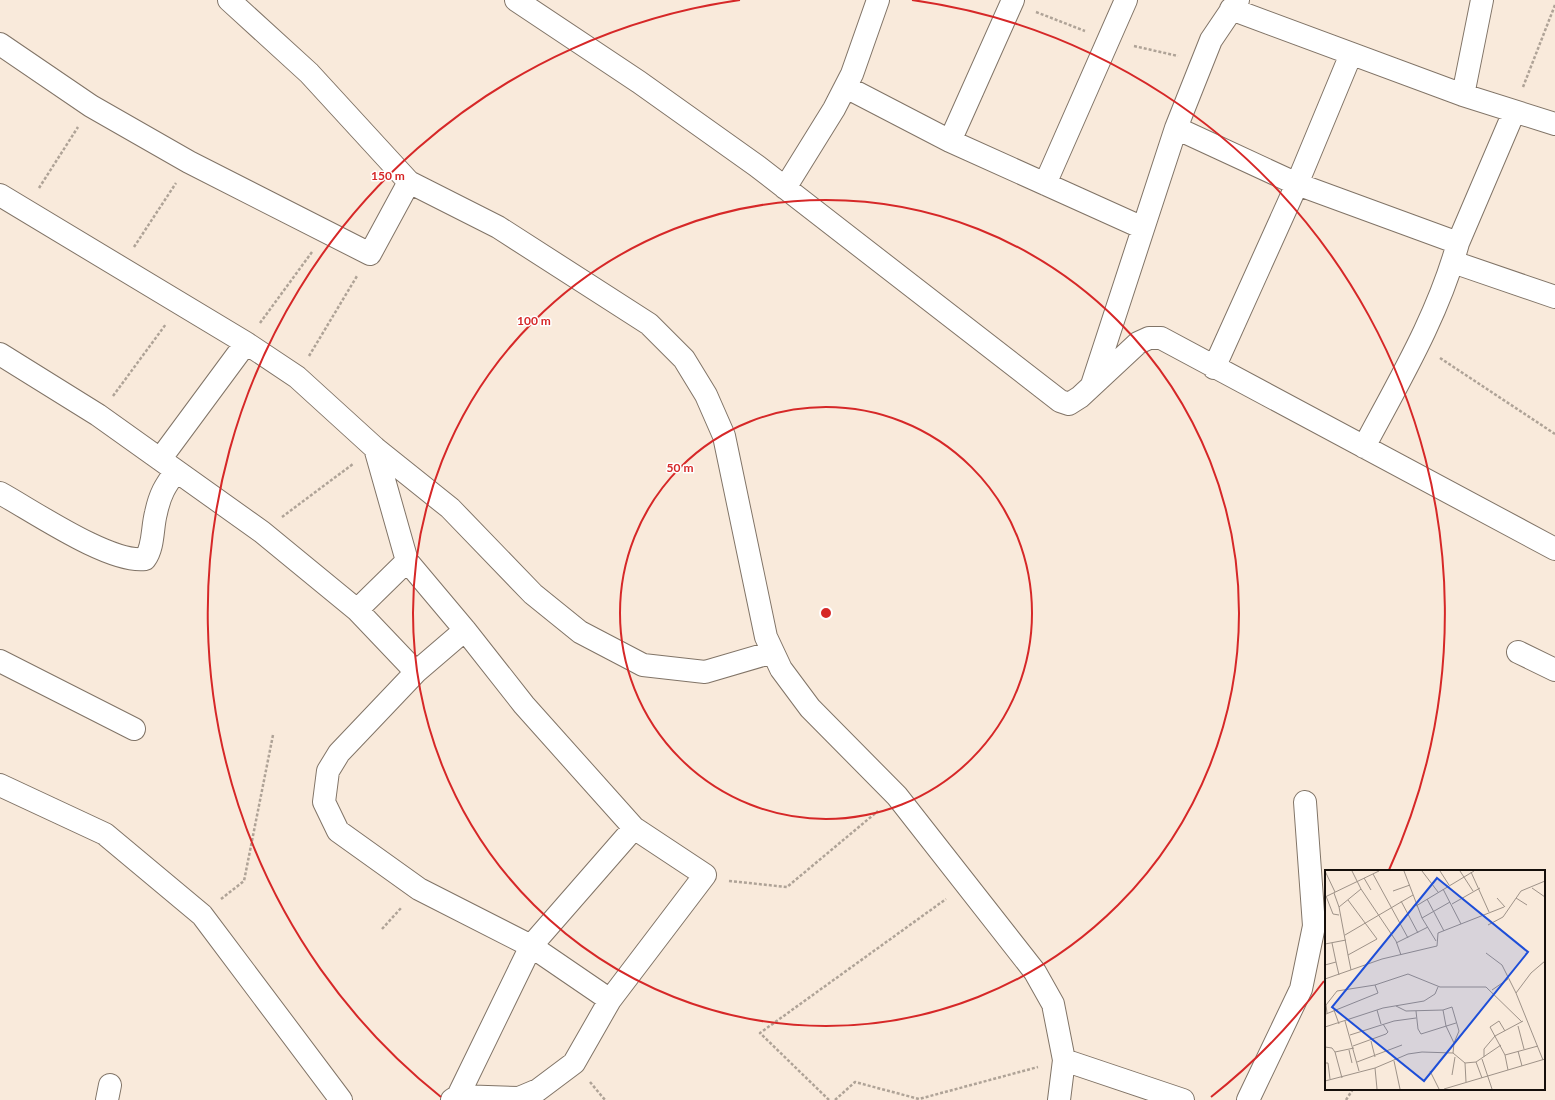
<svg xmlns="http://www.w3.org/2000/svg" width="1555" height="1100" font-family="Lato,sans-serif">
	<rect width="100%" height="100%" fill="#f9eadb"/>
	<g fill="none" stroke-linecap="round" stroke-linejoin="round">
		<defs>
			<path id="street" d="M 229,0 L 309,73 L 409,182 L 498,227 L 649,324 L 684,359 L 706,395 L 724,436 L 766,637 L 781,669 L 810,708 L 897,796 L 1035,972 L 1053,1004 L 1064,1060 L 1059,1100
				M 516,0 L 639,82 L 757,166 L 1060,401 L 1069,404 L 1080,397 L 1138,343 L 1149,338 L 1161,338 L 1555,549
				M 1238,0 L 1211,40 L 1176,128 L 1297,184 L 1458,243
				M 1231,9 L 1463,95 L 1555,124
				M 0,44 L 91,106 L 189,162 L 370,254 L 409,182
				M 846,87 L 950,141 L 1143,228
				M 1463,95 L 1482,0
				M 950,141 L 1013,0
				M 1045,184 L 1126,0
				M 785,188 L 834,109 L 852,74 L 878,0
				M 0,195 L 246,343 L 297,377 L 375,448 L 450,508 L 533,594 L 580,632 L 643,665 L 705,672 L 773,652
				M 1453,262 L 1555,297
				M 0,354 L 98,415 L 262,532 L 357,610 L 416,672
				M 1214,368 L 1297,184 L 1351,54
				M 1092,385 L 1176,128
				M 1364,447 C 1399,381 1438,316 1458,243 L 1514,112
				M 375,448 L 407,561 L 465,630 L 524,705 L 634,828 L 705,875 L 610,1000 L 574,1063 L 538,1090 L 519,1098 L 458,1096
				M 161,458 L 246,343
				M 0,493 C 33,511 110,564 145,559 C 154,547 152,527 156,513 C 160,494 165,486 176,471
				M 357,610 L 407,561
				M 465,630 L 416,672 L 339,753 L 328,771 L 324,802 L 338,831 L 419,889 L 531,946 L 610,1000
				M 1518,652 L 1555,670
				M 0,661 L 134,729
				M 0,785 L 105,834 L 202,915 L 341,1100
				M 1064,1060 L 1183,1100
				M 107,1100 L 110,1085
				M 452,1100 L 458,1096 L 531,946 L 634,828
				M 1248,1100 L 1301,989 L 1314,926 L 1305,802"/>
		</defs>
		<!-- street casing -->
		<use href="#street" stroke="#817467" stroke-width="24"/>
		<!-- path -->
		<path stroke="#afa397" stroke-width="2.5" stroke-dasharray="3 2" stroke-linecap="butt" d="M 1036,12 L 1085,31
			M 1134,46 L 1178,56
			M 1523,87 L 1555,5
			M 39,188 L 78,127
			M 134,247 L 176,183
			M 260,323 L 312,252
			M 309,356 L 357,276
			M 1440,358 L 1555,434
			M 113,396 L 166,324
			M 282,517 L 353,464
			M 729,881 L 787,887 L 878,811
			M 221,899 L 244,881 L 273,735
			M 382,929 L 402,907
			M 590,1082 L 605,1100
			M 829,1100 L 760,1033 L 946,899
			M 835,1100 L 855,1082 L 919,1099 L 1038,1067
			M 1346,1100 L 1353,1089"/>
		<!-- street -->
		<use href="#street" stroke="#fff" stroke-width="22"/>
	</g>
	<!-- distance rings -->
	<g fill="none" stroke="#d62828" stroke-width="2">
		<circle cx="826" cy="613" r="206"/>
		<circle cx="826" cy="613" r="413"/>
		<path d="M1324 981A619 619 0 0 1 1211 1097M441 1097A619 619 0 0 1 740 0M912 0A619 619 0 0 1 1389 870"/>
	</g>
	<!-- overview -->
	<g transform="translate(1325 870)">
		<rect width="220" height="220" fill="#f9eadb"/>
		<path fill="none" stroke="#9e9288" stroke-width="1" d="M 0,1 L 10,22M 27,1 L 36,19 L 71,71 L 76,85M 79,1 L 97,48 L 125,32M 97,1 L 113,22M 115,1 L 124,15M 135,1 L 148,21M 146,2 L 164,42M 48,4 L 83,68M 39,8 L 46,20M 207,18 L 220,27M 118,19 L 136,54M 68,21 L 85,15M 9,23 L 14,37 L 23,85M 1,26 L 8,44 L 14,45M 0,27 L 54,1M 172,28 L 180,37M 191,28 L 202,35M 102,29 L 119,61M 23,30 L 52,69 L 23,85 L 26,100M 76,31 L 93,63M 127,34 L 155,18M 91,36 L 149,1M 14,37 L 36,19M 97,48 L 111,71M 163,55 L 178,47 L 196,21 L 220,11M 20,65 L 88,25M 7,73 L 11,92M 71,73 L 103,57M 0,74 L 21,70M 161,83 L 177,95 L 191,123M 0,95 L 11,92 L 14,105M 0,109 L 57,89 L 112,76 L 113,63 L 179,37M 167,120 L 183,109M 71,136 L 81,141 L 118,140 L 127,137 L 134,161 L 129,173M 9,140 L 14,154M 52,140 L 56,154M 118,140 L 121,156 L 129,173 L 128,183 L 140,193 L 151,192 L 176,175M 91,141 L 93,159 L 96,164 L 131,153M 2,143 L 1,135 L 12,121 L 50,115 L 83,104 L 115,117 L 161,117 L 197,152M 1,144 L 53,123 L 50,115M 20,151 L 34,201M 193,156 L 199,179M 0,157 L 58,138 L 99,131 L 110,124 L 113,117M 180,161 L 174,151 L 165,157 L 180,185 L 213,176M 25,165 L 69,151 L 91,148M 46,171 L 50,187M 28,176 L 61,164 L 63,162 L 58,154M 0,177 L 7,178 L 10,182 L 17,208M 24,180 L 27,193M 193,181 L 197,196M 10,182 L 29,178M 180,185 L 183,200M 159,187 L 159,179 L 170,166 L 198,151M 157,189 L 167,219M 218,190 L 191,123 L 206,103 L 220,91M 69,191 L 75,219M 32,192 L 77,175M 151,192 L 157,208M 0,193 L 3,193 L 5,209M 140,193 L 141,212M 50,198 L 52,219M 105,201 L 114,219M 127,205 L 130,187M 0,211 L 50,198 L 83,184 L 97,182 L 128,183M 119,219 L 220,189"/>
		<path fill="#1d4ed8" fill-opacity="0.15" stroke="#1d4ed8" stroke-width="2" d="M 112,8 L 203,82 L 99,211 L 7,137 Z"/>
		<rect width="220" height="220" fill="none" stroke="#150f0b" stroke-width="2"/>
	</g>
	<circle cx="826" cy="613" r="6" fill="#d62828" stroke="#fff" stroke-width="2"/>
	<g font-size="12" text-anchor="middle" font-weight="bold" fill="#d62828" stroke="#fff" stroke-width="3" stroke-linejoin="round" paint-order="stroke">
		<text x="388" y="180">150 m</text>
		<text x="534" y="325">100 m</text>
		<text x="680" y="472">50 m</text>
	</g>
</svg>
